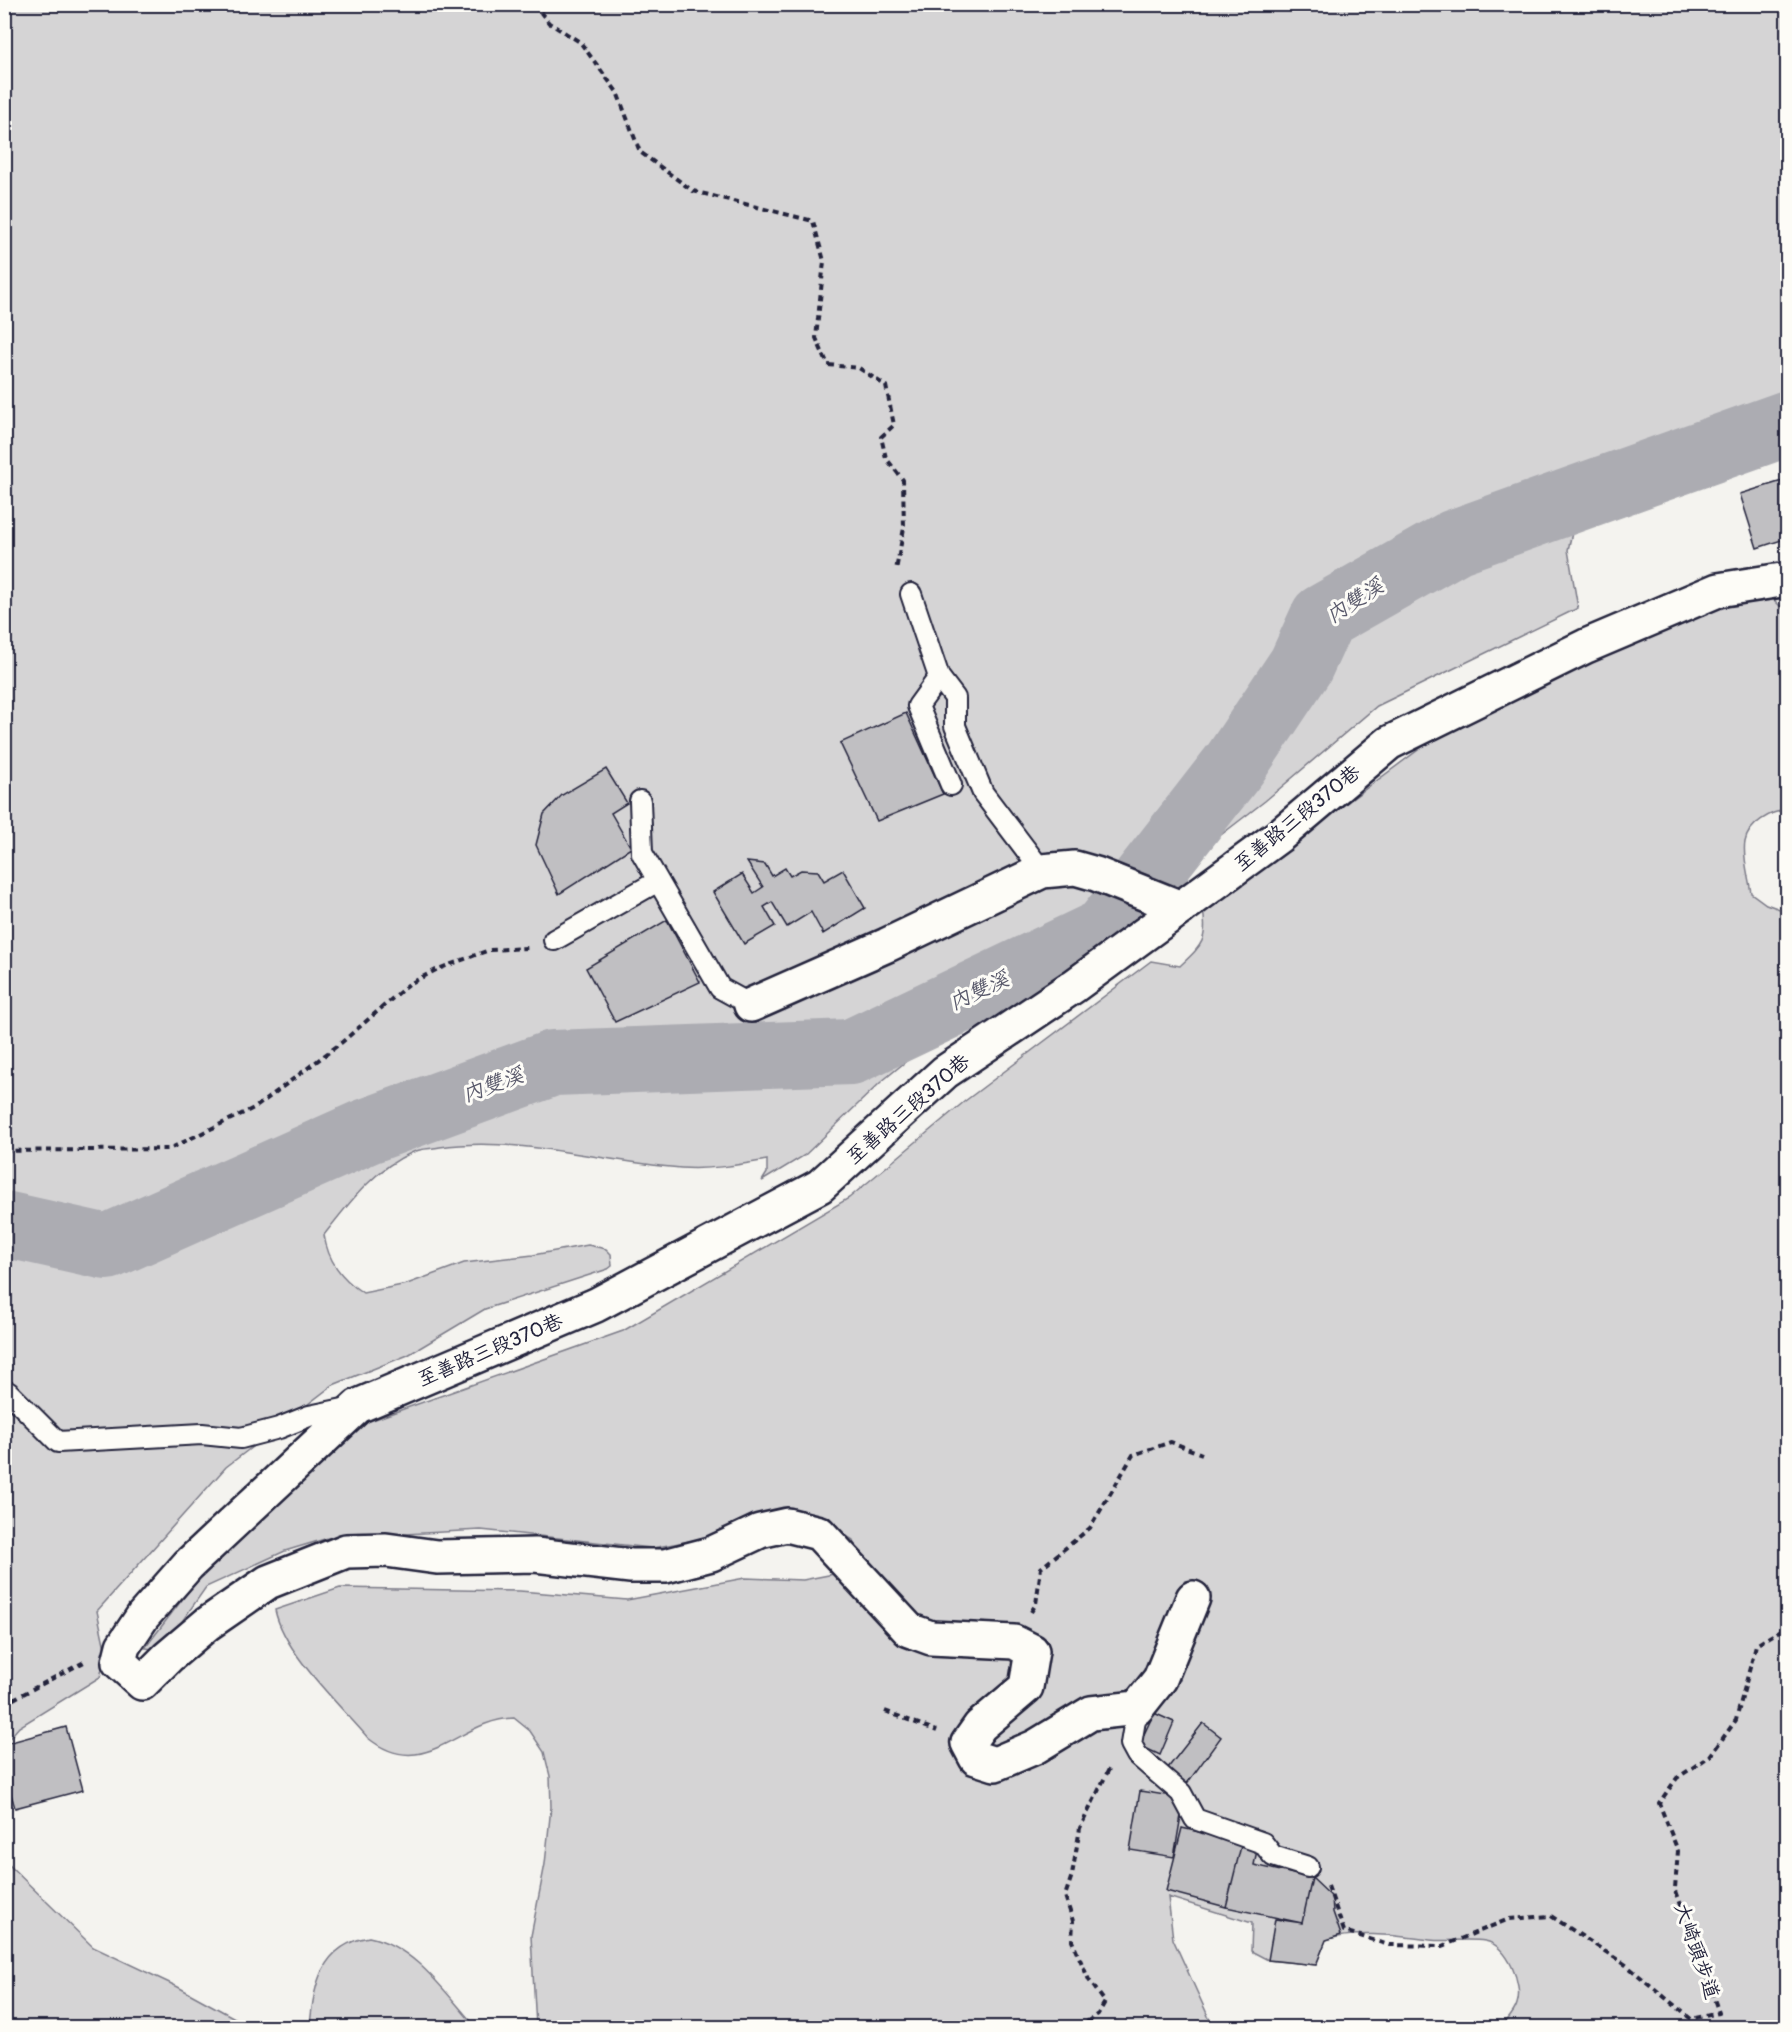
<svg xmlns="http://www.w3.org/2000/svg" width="1792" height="2032" font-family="Pangolin,'LXGW WenKai TC',sans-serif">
	<rect width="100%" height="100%" fill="#f4f3ef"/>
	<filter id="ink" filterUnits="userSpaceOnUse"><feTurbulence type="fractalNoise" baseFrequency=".0167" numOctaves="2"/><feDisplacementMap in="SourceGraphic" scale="12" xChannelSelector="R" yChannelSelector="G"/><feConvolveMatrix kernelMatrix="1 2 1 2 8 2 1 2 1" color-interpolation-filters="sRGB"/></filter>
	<g filter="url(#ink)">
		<!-- green -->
		<path fill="#d5d4d5" stroke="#7c7b88" stroke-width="1.5" d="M 5,5 L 1787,5 L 1787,439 L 1629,472 L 1600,488 L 1575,520 L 1568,550 L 1578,608 L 1377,706 L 1265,801 L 1160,882 L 1098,938 L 1027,984 L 949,1026 L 881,1082 L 805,1155 L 762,1181 L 767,1173 L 767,1160 C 739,1165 710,1170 681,1168 C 601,1162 520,1136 440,1147 C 431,1149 421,1148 413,1152 C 374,1169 349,1203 324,1235 C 328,1261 341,1278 363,1293 L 407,1284 L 464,1263 L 533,1255 L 588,1245 L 606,1249 L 611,1254 L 612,1266 L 608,1269 L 485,1309 L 408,1355 L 333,1385 L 226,1467 L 97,1611 L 106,1653 L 100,1677 L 19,1727 L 5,1743 Z
			M 1762,595 L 1774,600 L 1787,613 L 1787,810 C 1771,811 1748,824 1745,842 C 1742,856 1749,878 1751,893 L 1766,904 L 1788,912 L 1788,998 L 1785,1010 L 1788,1017 L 1787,2027 L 1502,2027 C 1507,2020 1515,2012 1517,2004 C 1524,1985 1507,1944 1485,1941 C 1467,1938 1448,1942 1430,1940 C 1397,1936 1358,1930 1326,1940 L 1316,1965 L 1268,1960 L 1251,1951 L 1252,1923 L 1168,1897 L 1173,1939 L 1213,2027 L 536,2027 L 531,1936 L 545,1864 L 551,1807 L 550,1776 L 544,1752 L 530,1731 L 514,1718 C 459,1719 425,1784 368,1738 C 339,1704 284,1653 275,1610 L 340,1588 L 520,1591 L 627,1600 L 745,1578 L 803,1580 L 849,1571 L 856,1556 L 853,1540 L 815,1517 L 768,1513 L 701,1539 L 652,1548 L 481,1530 L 328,1538 L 285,1551 L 206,1587 L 162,1650 L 145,1648 L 204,1571 L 275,1501 L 367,1422 L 623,1331 L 849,1198 L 965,1101 L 1151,961 L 1180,966 C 1202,945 1208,941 1203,909 L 1425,745 L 1674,620 L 1738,596 Z
			M 5,1861 L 93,1947 L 178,1987 L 251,2027 L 5,2027 Z
			M 369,1937 C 415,1946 446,1994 476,2027 L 310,2027 C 313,1986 321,1945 369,1937 Z"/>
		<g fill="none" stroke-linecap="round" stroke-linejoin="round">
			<!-- river -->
			<path stroke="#acacb2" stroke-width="66" d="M 4,1224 L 107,1247 L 365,1132 L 553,1063 L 851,1052 L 1105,931 L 1235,764 L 1301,665 L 1323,617 L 1455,542 L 1788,423"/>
		</g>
		<!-- building -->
		<path fill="#c0bfc2" stroke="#22223b" stroke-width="1.5" d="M 1782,481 L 1788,500 L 1788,538 L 1757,548 L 1740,494 Z
			M 906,713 L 943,794 L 877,821 L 840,743 Z
			M 606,769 L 627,803 L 611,813 L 631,848 L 559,894 L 536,845 L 544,814 L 562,795 Z
			M 747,862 L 765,864 L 772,876 L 785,868 L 790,876 L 801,870 L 818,871 L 824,881 L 843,870 L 865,908 L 823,934 L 811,912 L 787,927 L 772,902 L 764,907 L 775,926 L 744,944 L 713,892 L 742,874 L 754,893 L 763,887 Z
			M 667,920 L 700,982 L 615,1022 L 586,968 Z
			M 1154,1713 L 1174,1722 L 1160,1755 L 1139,1745 Z
			M 1203,1723 L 1221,1737 L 1183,1789 L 1164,1773 Z
			M 66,1727 L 83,1790 L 15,1808 L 4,1770 L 4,1744 Z
			M 1140,1791 L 1184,1798 L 1174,1857 L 1130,1850 Z
			M 1182,1828 L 1242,1842 L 1226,1907 L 1166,1891 Z
			M 1242,1842 L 1258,1845 L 1254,1865 L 1312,1878 L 1302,1923 L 1226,1907 Z
			M 1312,1878 L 1332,1897 L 1333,1912 L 1341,1935 L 1326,1940 L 1316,1965 L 1268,1960 L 1275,1919 L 1302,1923 Z"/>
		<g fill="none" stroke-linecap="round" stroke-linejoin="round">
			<defs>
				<path id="lane" d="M 911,594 L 939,677 L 955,698 L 955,726 L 983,793 L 1042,871
					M 939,677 L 918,706 L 951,785
					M 640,801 L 642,853 L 720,988 L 751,1005
					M 554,940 L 658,881
					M 4,1394 L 8,1392 L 58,1442 L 202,1434 L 241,1438 L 279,1428 L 309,1416 L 353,1407
					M 1137,1708 L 1131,1744 L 1137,1755 L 1181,1793 L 1195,1819 L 1263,1843 L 1273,1856 L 1308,1867"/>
				<path id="street" d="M 751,1005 L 887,945 L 1042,871 L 1075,868 L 1096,874 L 1181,908
					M 1193,1598 L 1160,1679 L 1137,1708 L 1091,1713 L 1035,1747 L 995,1764 L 976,1758 L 968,1743 L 980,1726 L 1026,1687 L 1032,1651 L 1014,1642 L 931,1638 L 909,1630 L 819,1533 L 787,1525 L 760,1531 L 711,1554 L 665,1566 L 631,1566 L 535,1555 L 437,1557 L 386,1550 L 346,1551 L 268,1582 L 207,1624 L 168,1657 L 142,1683 L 119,1662 L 123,1646 L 143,1616 L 188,1565 L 358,1406 L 596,1305 L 820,1186 L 945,1072 L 1074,986 L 1279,836 L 1389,743 L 1586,646 L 1718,590 L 1788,579"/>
			</defs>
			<!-- lane casing -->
			<use href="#lane" stroke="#22223b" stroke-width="24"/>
			<!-- street casing -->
			<use href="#street" stroke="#22223b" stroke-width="38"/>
			<!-- path -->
			<path stroke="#22223b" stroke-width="4" stroke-dasharray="6 4.5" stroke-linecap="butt" d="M 534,4 L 549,23 L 580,42 L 617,92 L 640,152 L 693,191 L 813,221 L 824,261 L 816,338 L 828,365 L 859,368 L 886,386 L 894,425 L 881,437 L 886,458 L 903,480 L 904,528 L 896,570
				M 4,1151 L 169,1149 L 256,1107 L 341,1043 L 409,984 L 438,969 L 489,950 L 528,948
				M 1031,1612 L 1036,1604 L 1041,1568 L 1090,1528 L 1133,1455 L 1171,1442 L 1202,1454
				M 4,1704 L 84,1662
				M 885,1711 L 937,1731
				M 1328,1886 L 1344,1931 L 1389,1945 L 1443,1946 L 1509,1919 L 1551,1916 L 1626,1965 L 1691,2019 L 1719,2013 L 1675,1888 L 1678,1851 L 1659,1803 L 1677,1778 L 1710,1756 L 1736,1720 L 1756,1645 L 1788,1626
				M 1078,2028 L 1098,2014 L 1105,2002 L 1089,1980 L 1072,1941 L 1073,1921 L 1065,1896 L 1072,1875 L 1080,1828 L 1110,1767"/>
			<!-- lane -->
			<use href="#lane" stroke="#fdfcf7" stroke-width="20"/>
			<!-- street -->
			<use href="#street" stroke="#fdfcf7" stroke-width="33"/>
		</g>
	</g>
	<g text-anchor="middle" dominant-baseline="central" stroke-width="6" stroke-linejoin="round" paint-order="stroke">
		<!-- street labels -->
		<g font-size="20" fill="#22223b" stroke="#fdfcf7">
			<text transform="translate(1297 818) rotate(-39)">至善路三段370巷</text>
			<text transform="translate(908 1109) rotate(-41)">至善路三段370巷</text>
			<text transform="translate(490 1350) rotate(-23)">至善路三段370巷</text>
			<text transform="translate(1697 1951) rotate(71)">大崎頭步道</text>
		</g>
		<!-- water labels -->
		<g font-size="21" font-style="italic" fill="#59596b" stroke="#fdfcf7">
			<text transform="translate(1355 601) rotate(-33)">內雙溪</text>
			<text transform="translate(979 991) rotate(-25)">內雙溪</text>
			<text transform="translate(493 1085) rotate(-20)">內雙溪</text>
		</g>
	</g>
	<!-- margin -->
	<rect width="1792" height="2032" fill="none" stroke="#fdfcf7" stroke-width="24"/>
	<rect x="12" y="12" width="1768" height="2008" fill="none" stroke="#22223b" stroke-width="2" filter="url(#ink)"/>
</svg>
